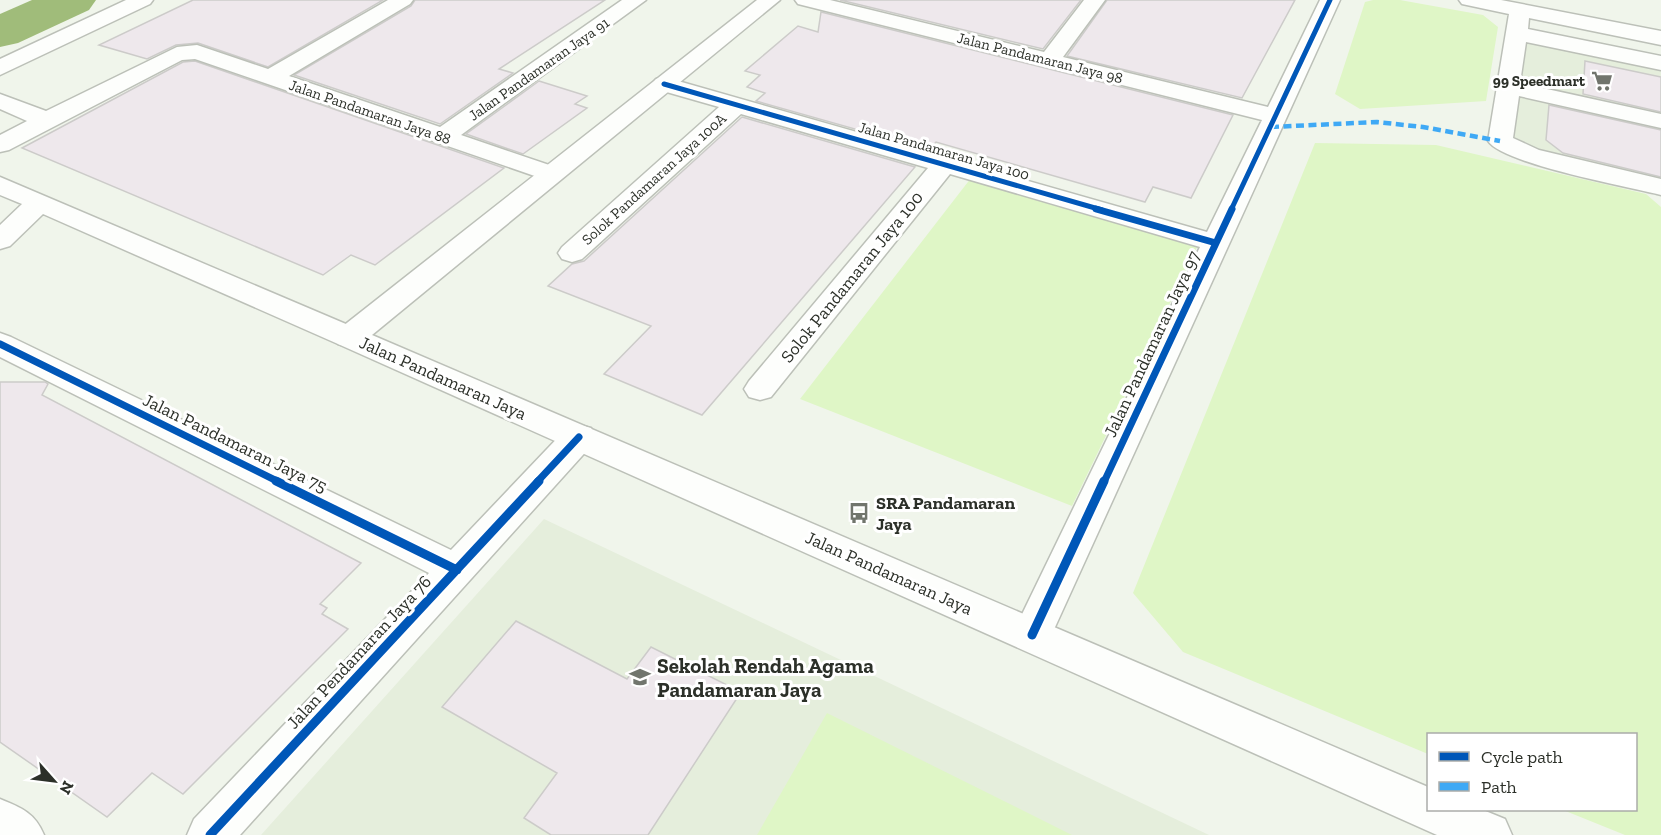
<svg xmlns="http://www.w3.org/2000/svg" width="1661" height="835" font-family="'Zilla Slab',serif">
	<rect width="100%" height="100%" fill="#f0f5eb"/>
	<!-- built -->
	<path fill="#e5eedc" d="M 1526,40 L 1661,68 L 1661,181 L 1533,149 L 1513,139 Z
		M 544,519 L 1209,835 L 261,835 Z"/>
	<!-- green -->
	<path fill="#dff6c6" d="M 1373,0 L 1400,0 L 1483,15 L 1498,27 L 1486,101 L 1360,109 L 1335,94 L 1365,2 Z
		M 1315,143 L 1436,145 L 1646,194 L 1661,207 L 1661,835 L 1625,835 L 1563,810 L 1636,810 L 1636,734 L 1428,734 L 1428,754 L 1183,652 L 1133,593 Z
		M 971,178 L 1198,245 L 1072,506 L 800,399 Z
		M 827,713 L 1072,835 L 757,835 Z"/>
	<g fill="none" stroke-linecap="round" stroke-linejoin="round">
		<!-- river -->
		<path fill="#a0bc7a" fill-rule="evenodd" d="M 32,0 L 96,0 L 89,10 L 18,43 L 0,47 L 0,14 Z"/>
	</g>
	<!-- building -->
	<path fill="#eee8ec" stroke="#cccbc9" stroke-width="1.5" d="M 193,0 L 383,0 L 268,67 L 198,43 L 176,45 L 147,59 L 99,45 Z
		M 415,0 L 605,0 L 499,69 L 513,73 L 440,124 L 294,75 L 411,6 Z
		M 840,0 L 1081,0 L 1043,49 Z
		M 1107,0 L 1295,0 L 1242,98 L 1067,56 Z
		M 821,12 L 1233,115 L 1191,198 L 1153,187 L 1145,202 L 936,142 L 929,150 L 756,101 L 765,93 L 747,87 L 760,75 L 745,71 L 798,26 L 818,32 Z
		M 195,61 L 504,168 L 375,265 L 351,255 L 323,275 L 22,148 L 183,62 Z
		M 1585,61 L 1661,77 L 1661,112 L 1583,94 Z
		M 539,81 L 587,96 L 575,104 L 587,108 L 523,154 L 466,134 Z
		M 1549,105 L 1661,130 L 1661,177 L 1563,153 L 1546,140 Z
		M 742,117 L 915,167 L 702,415 L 604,374 L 651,326 L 548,286 L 572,264 L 584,261 Z
		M 0,382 L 45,382 L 48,384 L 42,395 L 361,563 L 320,604 L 327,608 L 322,614 L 348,629 L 183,794 L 152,773 L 107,817 L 0,742 Z
		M 516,621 L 627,679 L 651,647 L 741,692 L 648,835 L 551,835 L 524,818 L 557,773 L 442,707 Z"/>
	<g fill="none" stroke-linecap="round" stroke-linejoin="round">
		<defs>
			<path id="minor" d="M 126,0 L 153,0 L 150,4 L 0,75 L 0,59 Z
				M 388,0 L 413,0 L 410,4 L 289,76 L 440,127 L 622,0 L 646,0 L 461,135 L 561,169 L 565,174 L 561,179 L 552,182 L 195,59 L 182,60 L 9,150 L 0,152 L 0,135 L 27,121 L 0,109 L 0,94 L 46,111 L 177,47 L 197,45 L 268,69 Z
				M 795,0 L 830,0 L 1044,52 L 1084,0 L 1105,0 L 1063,57 L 1268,107 L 1320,0 L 1340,0 L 1046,647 L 1032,652 L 1018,647 L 1012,635 L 1200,247 L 950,174 L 771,397 L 760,400 L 749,397 L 744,389 L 749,381 L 928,168 L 741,114 L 582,259 L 572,262 L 562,259 L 558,253 L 562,247 L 719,107 L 656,89 L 652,84 L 656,79 L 664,77 L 1207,232 L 1262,120 L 798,4 Z
				M 1459,0 L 1501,0 L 1661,31 L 1661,45 L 1529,18 L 1528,29 L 1661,56 L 1661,70 L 1526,42 L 1520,83 L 1661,114 L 1661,128 L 1519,96 L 1513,138 L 1539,150 L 1661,179 L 1661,195 C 1629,187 1503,164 1488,141 L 1509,14 L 1462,4 Z
				M 0,177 L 360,330 L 364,337 L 360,344 L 349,347 L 338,344 L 43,214 L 10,246 L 0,249 L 0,225 L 22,204 L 0,195 Z
				M 0,333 L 11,337 L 451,550 L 567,428 L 579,425 L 591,428 L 596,437 L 591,446 L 240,835 L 187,835 L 194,819 L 429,573 L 0,357 Z
				M 0,799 C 22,808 35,813 44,835 L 0,835 Z"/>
			<path id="major" d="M 757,0 L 780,0 L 372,335 L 1428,787 L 1428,810 L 1483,810 L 1505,819 L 1512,835 L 1437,835 L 338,344 L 334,337 L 338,330 Z"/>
		</defs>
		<!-- minor casing -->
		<use href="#minor" stroke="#bcc0b8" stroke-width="3"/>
		<!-- major casing -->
		<use href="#major" stroke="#bcc0b8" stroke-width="3"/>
		<!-- minor -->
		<use href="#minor" fill="#fdfefc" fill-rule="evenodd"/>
		<!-- major -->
		<use href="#major" fill="#fdfefc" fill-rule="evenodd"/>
		<!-- quiet -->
		<path stroke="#3fa9f5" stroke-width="4.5" stroke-dasharray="8 4.5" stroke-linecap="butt" d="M 1271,127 L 1377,122 L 1423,127 L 1500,141"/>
		<defs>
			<path id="cycleway-far2" d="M 664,84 L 1102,210
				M 1231,210 L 1330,0"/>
			<path id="cycleway-far1" d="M 1096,209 L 1216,243
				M 0,344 L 279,482
				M 537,482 L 579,437
				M 1104,482 L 1232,209"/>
			<path id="cycleway" d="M 276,481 L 457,570
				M 1032,635 L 1104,481
				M 210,835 L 539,481"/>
		</defs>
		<!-- cycleway-far2 casing -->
		<use href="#cycleway-far2" stroke="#fff" stroke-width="8"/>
		<!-- cycleway-far1 casing -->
		<use href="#cycleway-far1" stroke="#fff" stroke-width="10"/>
		<!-- cycleway casing -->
		<use href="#cycleway" stroke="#fff" stroke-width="13"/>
		<!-- cycleway-far2 -->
		<use href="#cycleway-far2" stroke="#0057b8" stroke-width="5"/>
		<!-- cycleway-far1 -->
		<use href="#cycleway-far1" stroke="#0057b8" stroke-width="7"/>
		<!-- cycleway -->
		<use href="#cycleway" stroke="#0057b8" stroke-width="9"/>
	</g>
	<!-- icons -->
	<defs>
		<symbol id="supermarket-bare" viewBox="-9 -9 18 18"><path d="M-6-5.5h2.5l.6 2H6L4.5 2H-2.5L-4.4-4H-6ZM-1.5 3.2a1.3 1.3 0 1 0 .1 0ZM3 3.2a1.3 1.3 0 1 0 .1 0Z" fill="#71756d" stroke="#fff" stroke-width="2.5" paint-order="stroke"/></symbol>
		<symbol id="bus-bare" viewBox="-9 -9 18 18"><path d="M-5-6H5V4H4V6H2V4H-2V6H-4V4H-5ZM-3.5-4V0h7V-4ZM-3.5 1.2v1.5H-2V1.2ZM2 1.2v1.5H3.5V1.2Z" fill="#71756d" stroke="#fff" stroke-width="2.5" paint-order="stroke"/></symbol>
		<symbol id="school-bare" viewBox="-9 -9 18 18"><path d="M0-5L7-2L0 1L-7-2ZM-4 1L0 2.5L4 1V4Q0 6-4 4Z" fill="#71756d" stroke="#fff" stroke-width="2.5" paint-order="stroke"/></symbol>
	</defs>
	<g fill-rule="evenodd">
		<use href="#supermarket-bare" x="1587" y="66" width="30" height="30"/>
		<use href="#bus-bare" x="844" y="498" width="30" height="30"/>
		<use href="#school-bare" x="625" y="662" width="30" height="30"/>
	</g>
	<g text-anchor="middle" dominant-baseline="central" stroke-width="6" stroke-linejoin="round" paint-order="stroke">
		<!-- far-street labels -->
		<g font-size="15" fill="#2c3029" stroke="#fff">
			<text transform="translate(1040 58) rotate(14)">Jalan Pandamaran Jaya 98</text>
			<text transform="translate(539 69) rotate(-35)">Jalan Pandamaran Jaya 91</text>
			<text transform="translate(370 112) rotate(19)">Jalan Pandamaran Jaya 88</text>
			<text transform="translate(944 151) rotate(16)">Jalan Pandamaran Jaya 100</text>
			<text transform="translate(654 179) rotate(-42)">Solok Pandamaran Jaya 100A</text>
		</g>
		<!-- far-poi labels -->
		<g font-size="15" font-weight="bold" fill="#2c3029" stroke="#fff" text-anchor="end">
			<text x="1585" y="81">99 Speedmart</text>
		</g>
		<!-- street labels -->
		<g font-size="18" fill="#2c3029" stroke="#fff">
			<text transform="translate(852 277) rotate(-51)">Solok Pandamaran Jaya 100</text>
			<text transform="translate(1152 344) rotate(-65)">Jalan Pandamaran Jaya 97</text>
			<text transform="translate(443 378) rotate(24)">Jalan Pandamaran Jaya</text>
			<text transform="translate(235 443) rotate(26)">Jalan Pandamaran Jaya 75</text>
			<text transform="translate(889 573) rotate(24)">Jalan Pandamaran Jaya</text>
			<text transform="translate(359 652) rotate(-47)">Jalan Pendamaran Jaya 76</text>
		</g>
		<!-- poi labels -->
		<g font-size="18" font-weight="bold" fill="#2c3029" stroke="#fff" text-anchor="start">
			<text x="876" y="503">SRA Pandamaran<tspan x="876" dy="21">Jaya</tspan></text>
		</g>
		<!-- near-poi labels -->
		<g font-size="21" font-weight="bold" fill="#2c3029" stroke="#fff" text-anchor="start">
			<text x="657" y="665">Sekolah Rendah Agama<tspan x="657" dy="24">Pandamaran Jaya</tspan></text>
		</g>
	</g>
	<!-- legend -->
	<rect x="1427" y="733" width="210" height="78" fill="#ffffff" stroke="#abaca9" stroke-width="1.5"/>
	<rect x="1439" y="752" width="30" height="9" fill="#0057b8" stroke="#abaca9" stroke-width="1.5"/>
	<text x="1481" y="763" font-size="18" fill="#2c3029">Cycle path</text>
	<rect x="1439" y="782" width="30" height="9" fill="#3fa9f5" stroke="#abaca9" stroke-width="1.5"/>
	<text x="1481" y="793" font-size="18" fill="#2c3029">Path</text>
	<!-- north arrow -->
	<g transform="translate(54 781) rotate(118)" stroke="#ffffff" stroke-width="4.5" paint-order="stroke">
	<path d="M0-4.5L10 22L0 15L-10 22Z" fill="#2c3029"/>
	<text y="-9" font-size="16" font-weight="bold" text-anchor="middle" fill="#2c3029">N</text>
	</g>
</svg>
